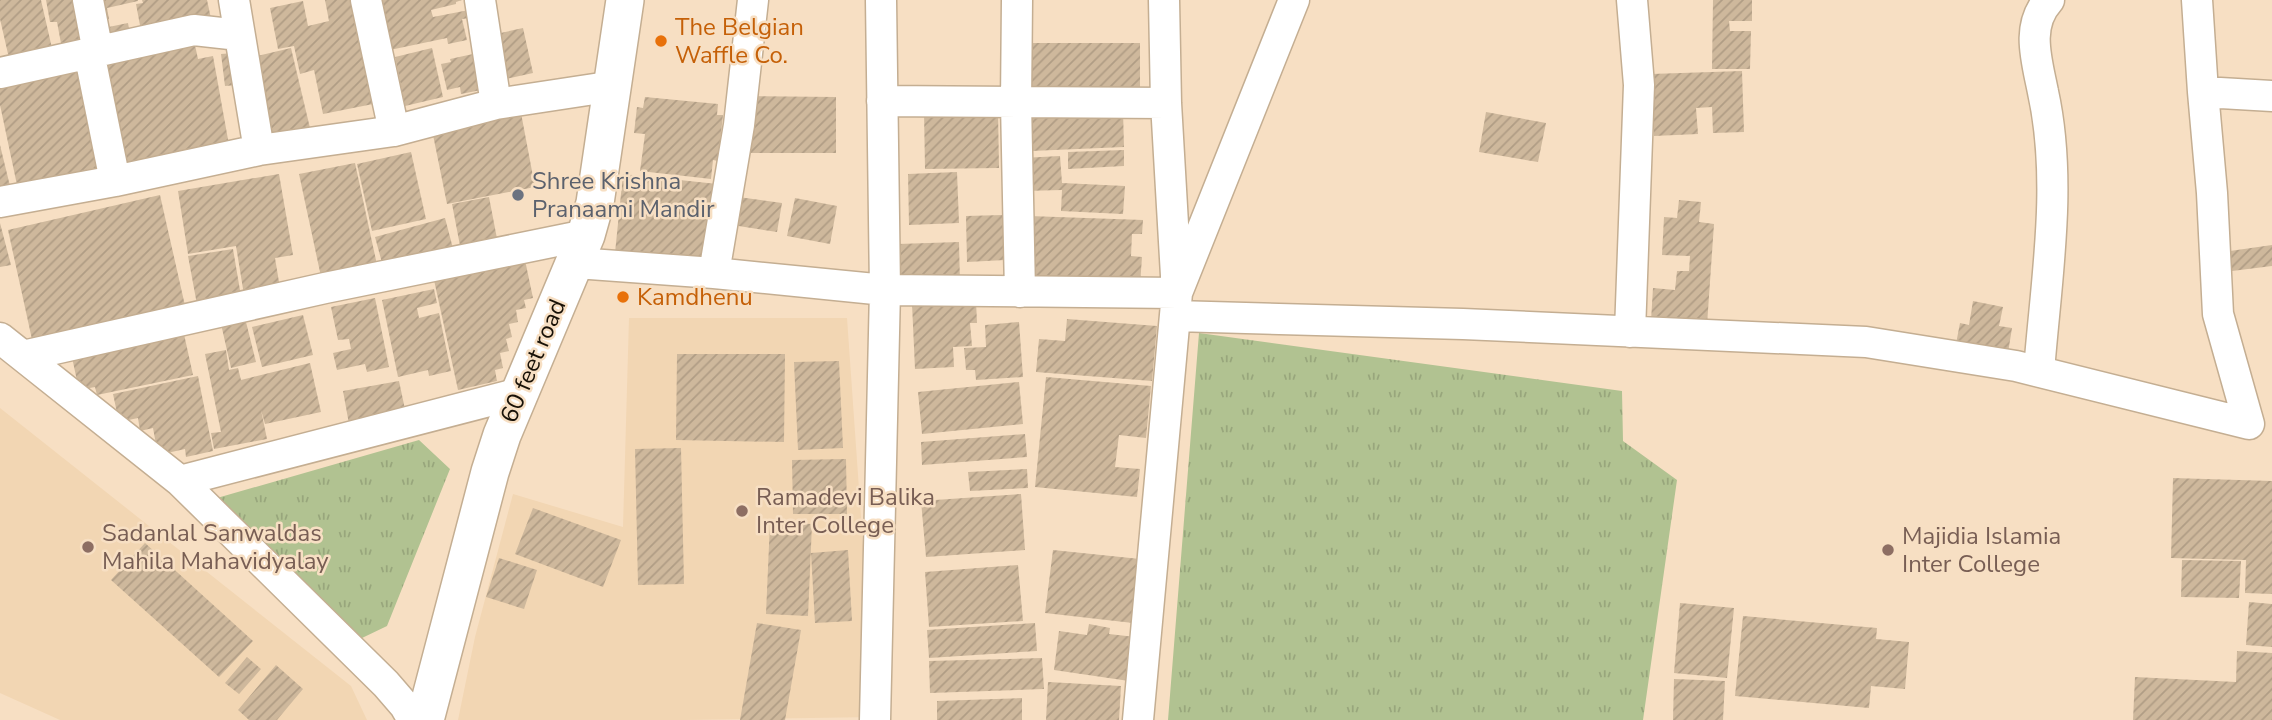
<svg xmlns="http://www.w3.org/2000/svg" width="2272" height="720" font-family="'Nunito Sans',sans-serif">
	<defs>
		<pattern id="grass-tufts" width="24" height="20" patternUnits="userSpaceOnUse" patternTransform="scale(1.75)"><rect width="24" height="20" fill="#b1c291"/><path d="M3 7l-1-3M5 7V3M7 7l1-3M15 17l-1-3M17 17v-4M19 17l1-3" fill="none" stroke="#98a67c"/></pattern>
		<pattern id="building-hatch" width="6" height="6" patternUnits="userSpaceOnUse" patternTransform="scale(1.75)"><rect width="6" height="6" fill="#ceb89c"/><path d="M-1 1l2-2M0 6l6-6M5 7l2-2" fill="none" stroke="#b09d85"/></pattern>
	</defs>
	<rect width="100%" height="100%" fill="#f7dfc3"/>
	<!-- built -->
	<path fill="#f2d6b3" d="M 629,318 L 847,318 L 875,717 L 685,720 L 458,720 L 475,637 L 513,494 L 623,527 Z
		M 0,408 L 351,686 L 367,720 L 60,720 L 0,693 Z"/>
	<!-- grass -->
	<path fill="url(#grass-tufts)" d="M 1199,333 L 1622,391 L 1623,441 L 1677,480 L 1643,720 L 1168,720 Z
		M 419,440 L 450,469 L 387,626 L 362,638 L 217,498 Z"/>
	<!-- building -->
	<path fill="url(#building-hatch)" d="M 0,0 L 41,0 L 54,57 L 11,67 L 0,19 Z
		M 46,0 L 85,0 L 93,48 L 63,54 L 57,22 L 50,22 Z
		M 90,0 L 138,0 L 138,1 L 107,8 L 109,19 L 95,22 Z
		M 142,0 L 207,0 L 212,23 L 142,36 L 136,4 L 143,3 Z
		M 325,0 L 363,0 L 383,102 L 323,114 L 314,70 L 300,74 L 294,46 L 278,49 L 270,8 L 303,1 L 308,26 L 329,21 Z
		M 376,0 L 462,0 L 456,2 L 456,4 L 431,10 L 433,17 L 469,10 L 470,18 L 462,19 L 467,40 L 448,44 L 447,38 L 385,51 Z
		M 1713,0 L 1752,0 L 1752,21 L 1729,21 L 1730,31 L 1751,31 L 1750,69 L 1712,69 Z
		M 128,23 L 131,40 L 102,46 L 99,29 Z
		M 523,28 L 533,73 L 506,79 L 496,34 Z
		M 193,36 L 198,59 L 213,56 L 229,145 L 117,166 L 96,54 Z
		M 1022,43 L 1140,43 L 1140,97 L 1022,97 Z
		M 291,48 L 310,128 L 265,139 L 253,57 Z
		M 432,48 L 443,97 L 405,106 L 395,57 Z
		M 234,53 L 237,85 L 225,86 L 221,54 Z
		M 473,54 L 481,90 L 461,94 L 460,87 L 447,90 L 441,64 L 451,62 L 450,59 Z
		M 83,61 L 105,166 L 17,185 L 0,105 L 0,74 Z
		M 1742,71 L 1744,132 L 1713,133 L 1712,107 L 1696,108 L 1698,134 L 1654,136 L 1651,74 Z
		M 745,96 L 836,97 L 836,153 L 745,153 Z
		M 645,97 L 718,104 L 717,115 L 723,115 L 718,161 L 713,160 L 711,179 L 640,171 L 645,134 L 634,133 L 637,107 L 643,108 Z
		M 998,110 L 999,168 L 925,169 L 924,111 Z
		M 1123,111 L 1124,147 L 1031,151 L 1029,115 Z
		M 1486,112 L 1546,123 L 1538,162 L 1479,152 Z
		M 521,113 L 535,187 L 447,204 L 432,130 Z
		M 0,145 L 10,186 L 0,188 Z
		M 1124,150 L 1124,166 L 1068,169 L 1068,152 Z
		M 411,152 L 426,219 L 372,231 L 357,164 Z
		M 1060,156 L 1062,183 L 1125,186 L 1123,214 L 1061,211 L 1062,190 L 1023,191 L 1022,158 Z
		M 355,163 L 379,274 L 323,286 L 299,174 Z
		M 957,172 L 959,223 L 909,225 L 908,174 Z
		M 279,174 L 293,255 L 275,258 L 281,294 L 245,301 L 236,246 L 188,254 L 178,191 Z
		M 623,174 L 717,184 L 708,263 L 615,253 Z
		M 160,195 L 186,310 L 33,344 L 8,230 Z
		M 731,196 L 782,203 L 777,232 L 726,224 Z
		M 489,197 L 499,249 L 462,256 L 452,204 Z
		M 795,198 L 837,206 L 830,244 L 787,236 Z
		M 1679,200 L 1701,202 L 1699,222 L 1714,224 L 1707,325 L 1651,321 L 1653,288 L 1675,290 L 1677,271 L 1689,271 L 1690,256 L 1662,255 L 1664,217 L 1677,218 Z
		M 1003,215 L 1005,260 L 967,262 L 966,216 Z
		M 1029,216 L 1143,220 L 1142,234 L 1132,234 L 1131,256 L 1142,257 L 1140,285 L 1026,280 Z
		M 445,218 L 455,256 L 385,274 L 375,237 Z
		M 0,223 L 11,265 L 0,267 Z
		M 959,242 L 960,283 L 899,286 L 898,244 Z
		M 2272,245 L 2272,266 L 2232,271 L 2230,251 Z
		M 233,249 L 242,302 L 198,310 L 188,256 Z
		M 525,260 L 533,298 L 524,300 L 526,308 L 516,310 L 518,322 L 509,324 L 512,337 L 506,339 L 509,351 L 500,353 L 503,368 L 495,370 L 497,381 L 458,390 L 434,280 Z
		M 434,289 L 437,303 L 417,308 L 419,318 L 439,313 L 451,371 L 429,376 L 428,370 L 398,377 L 382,300 Z
		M 375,298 L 389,367 L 367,372 L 365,364 L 337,370 L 333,353 L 351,349 L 349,339 L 338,340 L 331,307 Z
		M 976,301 L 977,323 L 970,323 L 972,346 L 953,347 L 954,367 L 915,369 L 912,304 Z
		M 1973,301 L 2003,307 L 1999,326 L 2012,328 L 2007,359 L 1955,349 L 1960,323 L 1969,325 Z
		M 303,315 L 313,355 L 262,367 L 252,327 Z
		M 245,318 L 256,362 L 231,368 L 221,324 Z
		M 1067,319 L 1157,326 L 1152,381 L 1036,372 L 1039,339 L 1065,341 Z
		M 1019,322 L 1023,377 L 976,380 L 975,370 L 966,370 L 964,348 L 986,347 L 985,325 Z
		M 182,325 L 193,375 L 97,395 L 95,387 L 79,390 L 70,348 Z
		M 226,350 L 229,370 L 238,368 L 241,380 L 310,363 L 321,412 L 265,424 L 261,410 L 267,439 L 214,449 L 211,433 L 221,432 L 205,354 Z
		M 677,354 L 785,354 L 784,442 L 676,440 Z
		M 839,361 L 843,448 L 798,450 L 794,362 Z
		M 198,376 L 213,451 L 186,457 L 185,449 L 158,455 L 153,428 L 140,431 L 138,418 L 119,422 L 113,394 Z
		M 1046,377 L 1151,386 L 1146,438 L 1119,435 L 1115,467 L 1140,469 L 1137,497 L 1035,487 Z
		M 399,381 L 406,414 L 349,424 L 343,391 Z
		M 1019,382 L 1023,424 L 922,434 L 918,392 Z
		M 1025,434 L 1027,457 L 922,465 L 921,442 Z
		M 681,448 L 684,584 L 638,585 L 635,449 Z
		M 846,459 L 847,514 L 793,514 L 792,460 Z
		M 1027,469 L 1028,488 L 970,491 L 968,472 Z
		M 2173,478 L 2272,481 L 2272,594 L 2245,593 L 2246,560 L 2171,558 Z
		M 1021,494 L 1025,550 L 926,557 L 921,501 Z
		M 533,508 L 621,540 L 603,587 L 515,554 Z
		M 770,522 L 812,524 L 808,616 L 766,614 Z
		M 145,543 L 253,641 L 219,677 L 111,580 Z
		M 848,550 L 852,621 L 815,623 L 811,553 Z
		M 1053,550 L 1140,559 L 1133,623 L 1045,613 Z
		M 499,558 L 537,570 L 524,609 L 486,597 Z
		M 2182,560 L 2241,561 L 2239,598 L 2181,597 Z
		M 1018,565 L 1023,621 L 929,627 L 925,572 Z
		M 2249,602 L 2272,604 L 2272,647 L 2246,645 Z
		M 1680,603 L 1734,608 L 1727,678 L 1674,673 Z
		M 1743,616 L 1877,628 L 1876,639 L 1909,642 L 1905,689 L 1871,686 L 1869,708 L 1735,696 Z
		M 757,623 L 801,630 L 785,720 L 740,720 Z
		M 1035,623 L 1037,651 L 929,658 L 927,630 Z
		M 1089,624 L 1110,628 L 1109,634 L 1135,637 L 1129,681 L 1054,670 L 1059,631 L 1087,635 Z
		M 2237,651 L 2272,653 L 2272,720 L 2133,720 L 2135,677 L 2236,682 Z
		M 247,657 L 261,669 L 239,694 L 225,683 Z
		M 1042,658 L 1044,689 L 930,693 L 929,661 Z
		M 276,665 L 303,689 L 277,720 L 249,720 L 238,710 Z
		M 1674,679 L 1725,681 L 1723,720 L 1673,720 Z
		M 1048,682 L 1121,686 L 1119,720 L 1046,720 Z
		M 1022,698 L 1022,720 L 937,720 L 937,701 Z"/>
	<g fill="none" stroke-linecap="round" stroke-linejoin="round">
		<defs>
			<path id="minor" d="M 88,0 L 97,47 L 89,52 L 115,181
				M 234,0 L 259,150
				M 366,0 L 394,131
				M 480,0 L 496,104
				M 1017,0 L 1016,103 L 1020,292
				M 2197,0 L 2203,92
				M 0,73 L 194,30 L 239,35
				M 882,101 L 1166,103
				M 0,202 L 115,181 L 259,150 L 394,131 L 496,104 L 614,86
				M 576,263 L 714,273 L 885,290 L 1177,293 L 1294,0
				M 714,273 L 739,125 L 753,0
				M 1175,316 L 1463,324 L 1866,342 L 2016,366 L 2249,424 L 2218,314 L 2212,193 L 2203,92 L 2272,96
				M 1630,332 L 1639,85 L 1632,0
				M 0,338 L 180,481 L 386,684 L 405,706 L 413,720
				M 23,356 L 325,288 L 586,235
				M 2039,371 C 2046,280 2063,183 2043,92 C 2037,61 2025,26 2049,0
				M 180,481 L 520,393
				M 875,720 L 885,290 L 881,0
				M 1138,720 L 1177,293 L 1166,103 L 1164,0"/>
			<path id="tertiary" d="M 425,720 L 490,472 L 502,435 L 586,235 L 595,203 L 625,0"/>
		</defs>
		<!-- minor casing -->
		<use href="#minor" stroke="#c4ae92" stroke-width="33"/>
		<!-- tertiary casing -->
		<use href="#tertiary" stroke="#c4ae92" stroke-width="40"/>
		<!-- minor -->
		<use href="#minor" stroke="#fff" stroke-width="30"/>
		<!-- tertiary -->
		<use href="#tertiary" stroke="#fff" stroke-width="37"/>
	</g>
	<!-- markers -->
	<g fill="#e8710a" stroke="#f7dfc3" stroke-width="2.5">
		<circle cx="661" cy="41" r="7"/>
		<circle cx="623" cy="297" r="7"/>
	</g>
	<circle fill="#6b7280" stroke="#f7dfc3" stroke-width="2.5" cx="518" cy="195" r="7"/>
	<g fill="#8d6e63" stroke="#f7dfc3" stroke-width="2.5">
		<circle cx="742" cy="511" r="7"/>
		<circle cx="88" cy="547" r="7"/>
		<circle cx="1888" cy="550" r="7"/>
	</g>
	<g text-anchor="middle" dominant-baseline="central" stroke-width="5" stroke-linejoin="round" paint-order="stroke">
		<!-- food labels -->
		<g font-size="24" fill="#c56008" stroke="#f7dfc3" text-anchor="start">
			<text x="675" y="27">The Belgian<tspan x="675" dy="28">Waffle Co.</tspan></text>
			<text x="637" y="297">Kamdhenu</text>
		</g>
		<!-- worship labels -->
		<g font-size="24" fill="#5b616d" stroke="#f7dfc3" text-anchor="start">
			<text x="532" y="181">Shree Krishna<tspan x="532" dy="28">Pranaami Mandir</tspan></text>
		</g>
		<!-- street labels -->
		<g font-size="24" fill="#181107" stroke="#f7dfc3">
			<text transform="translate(533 361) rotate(-67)">60 feet road</text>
		</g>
		<!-- education labels -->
		<g font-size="24" fill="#785e54" stroke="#f7dfc3" text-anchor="start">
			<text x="756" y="497">Ramadevi Balika<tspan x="756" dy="28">Inter College</tspan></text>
			<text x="102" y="533">Sadanlal Sanwaldas<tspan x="102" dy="28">Mahila Mahavidyalay</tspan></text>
			<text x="1902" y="536">Majidia Islamia<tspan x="1902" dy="28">Inter College</tspan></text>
		</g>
	</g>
</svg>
